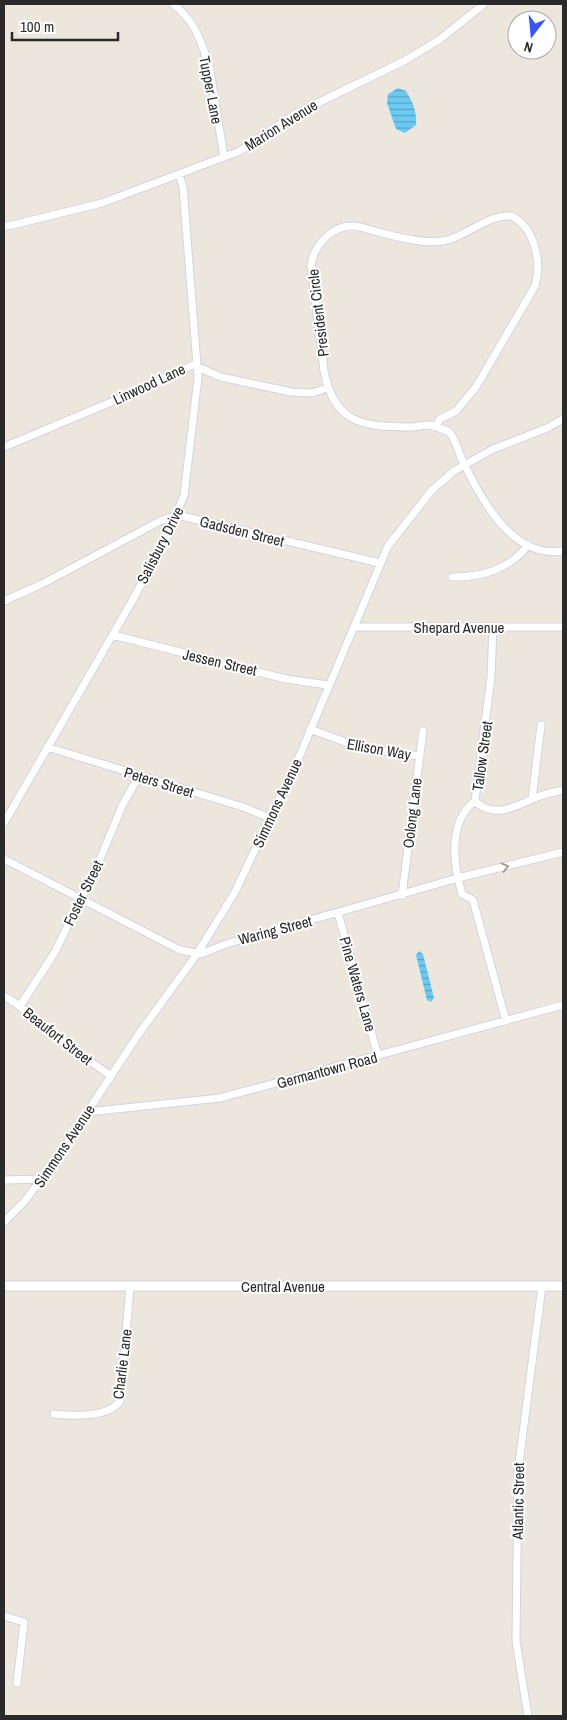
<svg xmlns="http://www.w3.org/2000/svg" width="567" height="1720" font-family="'Archivo Narrow',sans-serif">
	<defs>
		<pattern id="water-rules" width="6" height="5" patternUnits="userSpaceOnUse" patternTransform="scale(1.25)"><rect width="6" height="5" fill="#6acaf4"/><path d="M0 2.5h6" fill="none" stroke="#57a4c6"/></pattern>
	</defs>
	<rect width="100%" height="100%" fill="#ede6dc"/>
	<!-- water -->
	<path fill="url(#water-rules)" d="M 398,88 L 406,91 C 413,102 417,112 416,125 L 405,133 L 396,129 L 387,103 L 388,94 Z
		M 419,951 L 423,954 L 434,998 L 431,1002 L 427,1000 L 416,955 Z"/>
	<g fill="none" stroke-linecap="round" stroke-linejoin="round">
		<defs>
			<path id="minor" d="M 173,4 C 195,21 200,39 209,65 L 224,157
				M 4,227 L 102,203 L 240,151 L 295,114 L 404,61 L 439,40 L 484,4
				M 435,427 L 440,419 L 456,411 L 476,387 L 535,286 C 542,263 535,227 511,216 C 487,214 467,237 443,241 C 424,244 397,237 378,232 C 370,230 361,226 352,226 C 331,226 314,246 311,265 L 324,371 C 334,423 362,427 410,427 C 416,427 423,425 429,425 C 436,426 441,429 448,431 C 456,438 458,452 463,462 C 482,500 512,559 563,551
				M 4,447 L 128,395 L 193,365 L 221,377 L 291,392 L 312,393 L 327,388
				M 452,577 C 482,577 509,570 528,545
				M 4,601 L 42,584 L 160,521 L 177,515 L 380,563
				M 354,627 L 563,627
				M 493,627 L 491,677 L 475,801 C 448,821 453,864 462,894 L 473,900 L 506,1021
				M 113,635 L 286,679 L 328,685
				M 310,729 L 361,748 L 420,756
				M 47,747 L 243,807 L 270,818
				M 532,799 L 541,725
				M 475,801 C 495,821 519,804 540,796 C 547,793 556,792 563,790
				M 4,823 L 131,603 L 170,531 L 184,495 L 198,378 L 183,187 L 179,174
				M 4,859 L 180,950 L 201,954 L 226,944 L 458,878 L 563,852
				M 402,895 L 423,731
				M 338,913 L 378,1056
				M 4,996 L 17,1004 L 54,1036 L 111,1076
				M 20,1006 L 55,952 L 100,859 L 123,804 L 139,776
				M 87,1112 L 220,1098 L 563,1005
				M 4,1180 L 43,1179
				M 4,1222 L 24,1202 L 53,1164 L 138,1035 L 197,954 L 235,892 L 300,755 L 388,546 L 432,490 L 454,471 L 493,449 L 547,428 L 563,419
				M 54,1414 C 71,1416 109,1418 120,1401 L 130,1287
				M 4,1616 L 24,1622 L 17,1683
				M 528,1716 L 516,1641 L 518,1471 L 542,1286"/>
			<path id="tertiary" d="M 4,1286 L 563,1286"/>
		</defs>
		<!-- minor casing -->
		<use href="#minor" stroke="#d1d4e4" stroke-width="9"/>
		<!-- tertiary casing -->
		<use href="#tertiary" stroke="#d1d4e4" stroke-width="11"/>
		<!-- minor -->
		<use href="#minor" stroke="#fff" stroke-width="7"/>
		<!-- tertiary -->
		<use href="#tertiary" stroke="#fff" stroke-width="9"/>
	</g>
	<!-- one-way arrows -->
	<defs><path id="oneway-chevron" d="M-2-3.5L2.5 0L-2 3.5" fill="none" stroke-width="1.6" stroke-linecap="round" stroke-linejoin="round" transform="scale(1.25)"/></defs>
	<use stroke="#9f9f9f" href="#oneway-chevron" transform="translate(505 867) rotate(-14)"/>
	<g text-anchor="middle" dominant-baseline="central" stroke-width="4" stroke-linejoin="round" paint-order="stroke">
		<!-- street labels -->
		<g font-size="15" fill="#2a2a2a" stroke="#fff">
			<text transform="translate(211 90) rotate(79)">Tupper Lane</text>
			<text transform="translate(281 125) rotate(-32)">Marion Avenue</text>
			<text transform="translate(318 313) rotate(-97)">President Circle</text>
			<text transform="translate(149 384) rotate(-25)">Linwood Lane</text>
			<text transform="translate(242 531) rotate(14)">Gadsden Street</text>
			<text transform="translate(160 545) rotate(-63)">Salisbury Drive</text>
			<text x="459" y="627">Shepard Avenue</text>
			<text transform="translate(220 662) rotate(13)">Jessen Street</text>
			<text transform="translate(379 749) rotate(10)">Ellison Way</text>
			<text transform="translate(482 756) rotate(-82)">Tallow Street</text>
			<text transform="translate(159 782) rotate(17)">Peters Street</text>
			<text transform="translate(277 803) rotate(-65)">Simmons Avenue</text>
			<text transform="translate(412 813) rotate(-83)">Oolong Lane</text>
			<text transform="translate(83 893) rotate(-64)">Foster Street</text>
			<text transform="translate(275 930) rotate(-15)">Waring Street</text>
			<text transform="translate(358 984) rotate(74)">Pine Waters Lane</text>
			<text transform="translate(58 1036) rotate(38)">Beaufort Street</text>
			<text transform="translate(327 1070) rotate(-15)">Germantown Road</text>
			<text transform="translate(64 1146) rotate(-56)">Simmons Avenue</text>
			<text x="283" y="1286">Central Avenue</text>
			<text transform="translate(122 1364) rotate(-83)">Charlie Lane</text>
			<text transform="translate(518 1501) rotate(-89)">Atlantic Street</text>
		</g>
	</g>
	<!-- border -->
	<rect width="567" height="1720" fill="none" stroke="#2a2a2a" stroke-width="10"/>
	<!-- north arrow -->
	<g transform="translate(532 35) rotate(196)"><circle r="24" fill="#ffffff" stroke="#aaaaaa"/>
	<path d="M0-4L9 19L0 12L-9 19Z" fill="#3754ff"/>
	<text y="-8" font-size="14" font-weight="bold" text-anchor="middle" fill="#2a2a2a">N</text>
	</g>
	<!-- scale -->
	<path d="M12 32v8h106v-8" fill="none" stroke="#2a2a2a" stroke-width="2.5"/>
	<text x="20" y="32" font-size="15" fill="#2a2a2a" stroke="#ffffff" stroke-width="4" paint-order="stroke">100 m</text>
</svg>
